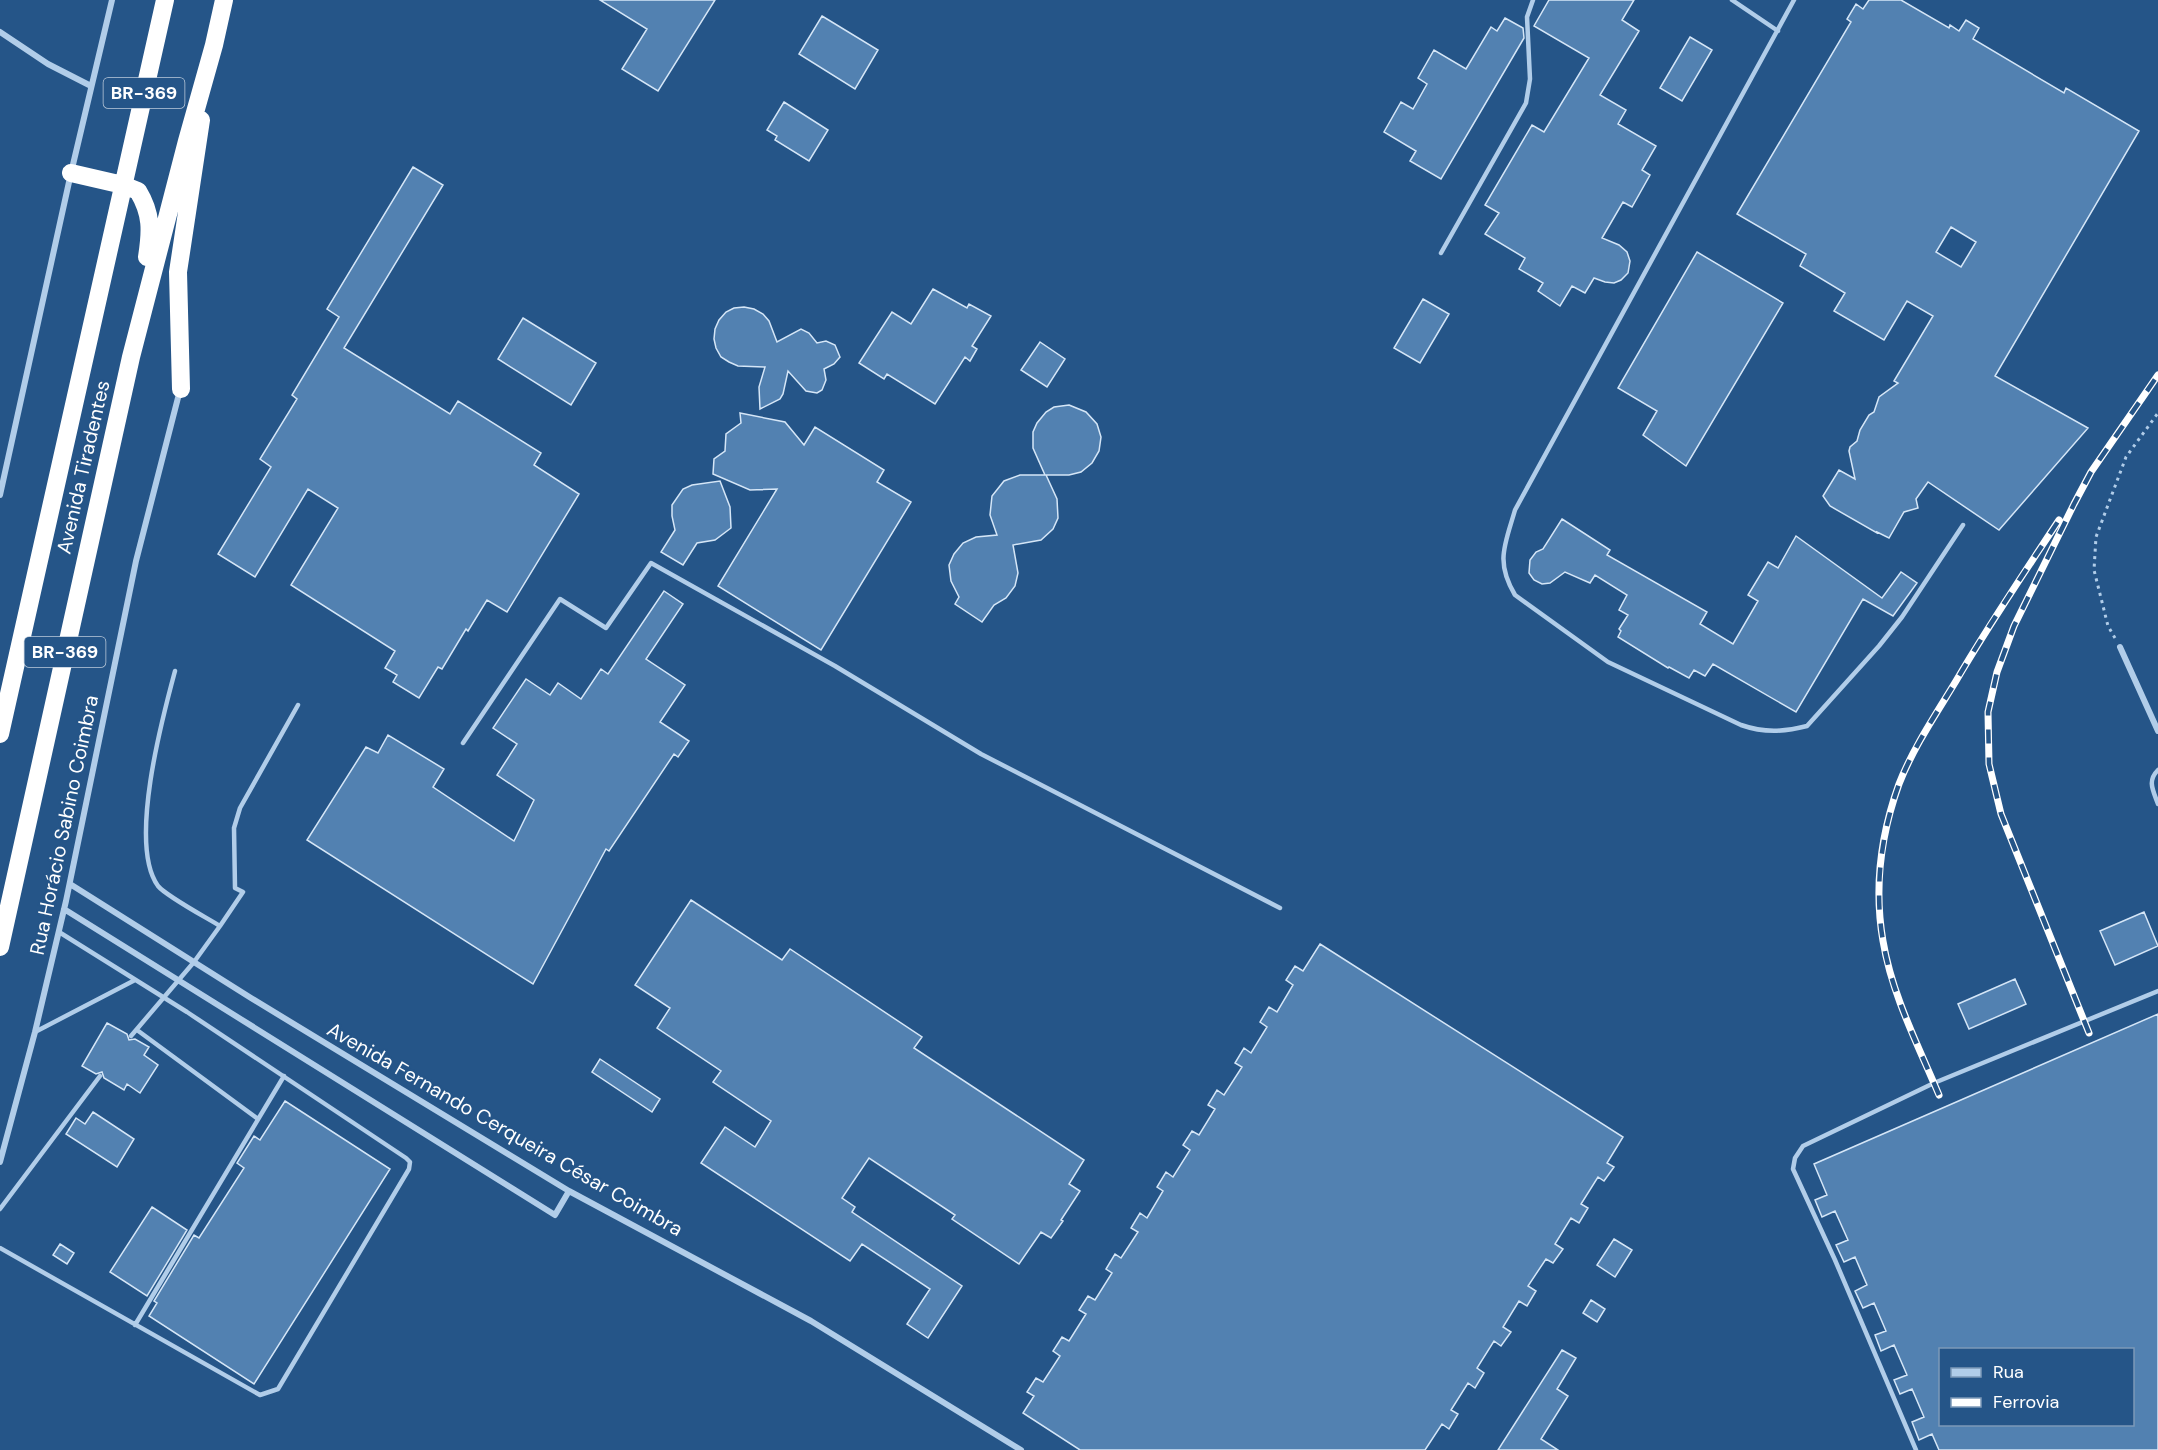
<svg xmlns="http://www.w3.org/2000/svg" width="2158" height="1450" font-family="'DM Sans',sans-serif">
	<rect width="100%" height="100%" fill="#255588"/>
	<!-- building -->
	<path fill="#5281b1" stroke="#d5e6f7" stroke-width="1.5" fill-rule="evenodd" d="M 600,0 L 715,0 L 658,91 L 622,69 L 647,29 Z
		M 1549,0 L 1634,0 L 1622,20 L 1639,31 L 1600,95 L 1626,110 L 1618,124 L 1656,146 L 1642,170 L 1650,175 L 1632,207 L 1623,202 L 1602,238 L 1619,245 L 1627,252 L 1630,261 L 1628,273 L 1621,280 L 1614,283 L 1605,282 L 1594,278 L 1585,293 L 1572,286 L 1560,306 L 1538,291 L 1543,283 L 1519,269 L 1525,258 L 1485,234 L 1499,213 L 1485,205 L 1532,125 L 1544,132 L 1589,58 L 1534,26 Z
		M 1869,0 L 1901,0 L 1949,28 L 1950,25 L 1959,31 L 1966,20 L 1979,28 L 1973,39 L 2064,93 L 2066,88 L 2139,131 L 1995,376 L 2088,428 L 1999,530 L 1928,482 L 1916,499 L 1918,508 L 1904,512 L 1889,538 L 1877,532 L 1877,533 L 1830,506 L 1823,496 L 1839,470 L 1855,479 L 1849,451 L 1850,447 L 1857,441 L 1860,430 L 1869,415 L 1874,412 L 1879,397 L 1898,383 L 1894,381 L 1933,316 L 1907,301 L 1884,340 L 1834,311 L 1845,293 L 1800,266 L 1806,254 L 1737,214 L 1851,22 L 1847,19 L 1856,4 L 1863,9 ZM 1951,227 L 1976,242 L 1961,267 L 1936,252 Z
		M 822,16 L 878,50 L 855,89 L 799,54 Z
		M 1505,18 L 1523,28 L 1524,38 L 1441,179 L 1410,161 L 1416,151 L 1384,132 L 1401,102 L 1413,109 L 1427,84 L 1418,78 L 1434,50 L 1466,69 L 1491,27 L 1497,31 Z
		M 1690,37 L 1712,50 L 1682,101 L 1660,88 Z
		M 784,102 L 828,130 L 809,161 L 775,140 L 777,136 L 767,130 Z
		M 413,167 L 443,185 L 344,348 L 450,414 L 458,401 L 541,453 L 534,465 L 579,494 L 507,612 L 487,600 L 468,631 L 466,629 L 442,669 L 438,667 L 419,698 L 393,682 L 397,675 L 385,668 L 395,651 L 291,585 L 338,508 L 308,489 L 255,577 L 218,554 L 271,467 L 260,459 L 297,399 L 292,395 L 339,317 L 327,309 Z
		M 1697,252 L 1783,303 L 1686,466 L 1643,435 L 1657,411 L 1618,388 Z
		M 933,289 L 967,308 L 969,304 L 991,316 L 972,346 L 977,349 L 970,361 L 965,357 L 935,404 L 887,374 L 884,379 L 859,363 L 892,312 L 911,324 Z
		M 1423,299 L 1449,314 L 1420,363 L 1394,348 Z
		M 744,307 L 754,309 L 763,314 L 769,321 L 777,342 L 801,329 L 809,333 L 817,343 L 826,341 L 835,345 L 840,357 L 834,364 L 824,369 L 826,380 L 822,390 L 817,393 L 806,391 L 788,371 L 783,394 L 780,399 L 760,409 L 759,387 L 765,367 L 738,366 L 729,362 L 721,357 L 716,348 L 714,339 L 715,329 L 719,320 L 726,312 L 734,308 Z
		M 523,318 L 596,363 L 571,405 L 498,359 Z
		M 1040,342 L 1065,359 L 1047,387 L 1021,370 Z
		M 1069,405 L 1086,412 L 1097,424 L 1101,437 L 1099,451 L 1092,463 L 1081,472 L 1069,475 L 1045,475 L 1033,448 L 1033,432 L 1037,423 L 1046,412 L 1054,407 Z
		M 740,413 L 785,422 L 804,445 L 815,427 L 884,470 L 877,482 L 911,502 L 821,650 L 718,586 L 777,489 L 750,490 L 713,474 L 714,459 L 725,451 L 726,434 L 741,423 Z
		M 1020,475 L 1046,475 L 1057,499 L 1058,518 L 1053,529 L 1041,540 L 1013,545 L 1018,573 L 1015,586 L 1006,598 L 994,605 L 982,622 L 955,604 L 959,597 L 951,581 L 949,565 L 954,554 L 963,543 L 976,537 L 997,535 L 990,515 L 992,496 L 1004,481 Z
		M 720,481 L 730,507 L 731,528 L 715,540 L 697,543 L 683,565 L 661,552 L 675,530 L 672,516 L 672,505 L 683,489 L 692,485 Z
		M 1562,519 L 1610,550 L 1607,555 L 1707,612 L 1700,624 L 1733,644 L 1758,601 L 1748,595 L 1768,562 L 1778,568 L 1796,536 L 1882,598 L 1901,572 L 1917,583 L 1893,616 L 1863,599 L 1796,712 L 1713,664 L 1705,676 L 1694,670 L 1689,678 L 1669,667 L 1668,668 L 1618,637 L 1621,631 L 1619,629 L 1628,615 L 1619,610 L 1627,595 L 1595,575 L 1590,583 L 1565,572 L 1550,583 L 1542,584 L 1534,580 L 1529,573 L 1530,560 L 1536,552 L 1543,549 Z
		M 664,591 L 683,604 L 646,659 L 685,685 L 660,722 L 689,741 L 678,757 L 674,754 L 609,851 L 606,849 L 533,984 L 307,840 L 366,747 L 378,753 L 388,735 L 444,769 L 433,787 L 514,841 L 534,800 L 497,775 L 517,744 L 493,728 L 526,679 L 550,695 L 558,683 L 581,699 L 601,669 L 608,674 Z
		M 691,900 L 782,960 L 790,949 L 922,1037 L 914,1048 L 1084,1160 L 1069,1184 L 1080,1191 L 1061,1220 L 1063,1221 L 1051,1238 L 1041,1232 L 1019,1264 L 952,1219 L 955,1215 L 869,1158 L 842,1198 L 855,1207 L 852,1212 L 962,1286 L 928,1338 L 907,1324 L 930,1289 L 862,1244 L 850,1261 L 701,1163 L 725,1127 L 755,1147 L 771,1121 L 713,1082 L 721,1071 L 657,1028 L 670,1008 L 635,985 Z
		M 2144,912 L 2158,946 L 2115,965 L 2100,931 Z
		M 1320,944 L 1623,1137 L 1607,1163 L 1614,1167 L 1604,1181 L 1598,1177 L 1581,1204 L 1588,1208 L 1579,1223 L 1571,1218 L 1555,1244 L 1563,1249 L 1553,1263 L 1546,1259 L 1528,1286 L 1536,1291 L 1527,1306 L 1519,1301 L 1503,1327 L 1511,1332 L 1501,1346 L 1494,1341 L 1477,1368 L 1484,1373 L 1475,1388 L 1468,1383 L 1451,1410 L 1458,1414 L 1449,1429 L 1442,1424 L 1425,1450 L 1080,1450 L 1023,1413 L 1034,1396 L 1027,1392 L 1036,1378 L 1043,1382 L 1060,1356 L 1053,1351 L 1062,1337 L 1069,1341 L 1086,1314 L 1079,1310 L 1088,1296 L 1095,1300 L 1112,1273 L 1106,1269 L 1115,1254 L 1121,1258 L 1138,1232 L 1131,1228 L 1140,1213 L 1147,1218 L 1163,1191 L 1157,1187 L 1166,1172 L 1173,1177 L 1190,1150 L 1183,1145 L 1192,1131 L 1199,1135 L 1215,1109 L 1208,1105 L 1217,1090 L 1224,1095 L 1242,1067 L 1235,1063 L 1244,1048 L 1251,1053 L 1267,1027 L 1260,1022 L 1269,1007 L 1277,1012 L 1293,985 L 1286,980 L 1295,966 L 1303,971 Z
		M 2015,979 L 2026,1004 L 1969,1029 L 1958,1004 Z
		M 2158,1014 L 2158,1450 L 1939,1450 L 1932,1434 L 1919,1440 L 1912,1422 L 1924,1417 L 1912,1389 L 1900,1394 L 1894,1380 L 1907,1375 L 1894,1345 L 1881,1351 L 1875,1335 L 1886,1331 L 1874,1303 L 1863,1308 L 1855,1291 L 1867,1285 L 1855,1257 L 1844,1262 L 1836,1245 L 1848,1240 L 1835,1211 L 1822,1217 L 1815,1200 L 1827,1195 L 1814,1164 ZM 1941,1350 L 2133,1350 L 2133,1425 L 1941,1425 Z
		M 107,1023 L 127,1034 L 129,1040 L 135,1039 L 149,1047 L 144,1055 L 158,1065 L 140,1093 L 127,1084 L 124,1090 L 104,1078 L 102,1072 L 96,1074 L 82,1066 Z
		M 600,1059 L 660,1099 L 652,1112 L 592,1072 Z
		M 285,1101 L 390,1169 L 254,1384 L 149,1316 L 157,1303 L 154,1301 L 194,1235 L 199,1238 L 244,1168 L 237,1163 L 254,1136 L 260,1140 Z
		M 93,1112 L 134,1139 L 117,1167 L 66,1134 L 76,1118 L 85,1124 Z
		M 152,1207 L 187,1230 L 147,1296 L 110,1272 Z
		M 1614,1239 L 1632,1250 L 1615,1277 L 1597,1265 Z
		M 60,1244 L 74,1253 L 67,1264 L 53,1255 Z
		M 1591,1300 L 1605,1309 L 1597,1322 L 1583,1313 Z
		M 1562,1350 L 1576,1358 L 1557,1389 L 1568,1396 L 1541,1439 L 1558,1450 L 1498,1450 Z"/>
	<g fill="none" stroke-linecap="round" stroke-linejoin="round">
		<!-- path -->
		<path stroke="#b1cde9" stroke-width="3" stroke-dasharray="3 4.5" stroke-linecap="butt" d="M 2115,638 L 2108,626 L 2094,570 L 2096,537 L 2126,457 L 2158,413"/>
		<!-- lane -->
		<path stroke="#b1cde9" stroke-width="4.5" d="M 1732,0 L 1778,31
			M 1794,0 L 1515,510 C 1505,545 1495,561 1515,595 L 1608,662 L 1741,725 C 1764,733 1784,732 1807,726 L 1879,646 L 1902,617 L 1963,525
			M 1441,253 L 1526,103 L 1530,79 L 1527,17 L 1533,0
			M 175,671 C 162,719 128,845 158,886 C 166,896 207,918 220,926 L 243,892 L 235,888 L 234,828 L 240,808 L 298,705
			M 463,743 L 560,599 L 606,628 L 651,563 L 835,666 L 981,754 L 1280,908
			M 2158,770 C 2147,781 2153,790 2158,804
			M 137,1030 L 258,1119
			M 35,1032 L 135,980
			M 131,1036 L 194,962 L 220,926
			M 0,1209 L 100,1076
			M 0,1248 L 260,1395 L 278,1389 L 409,1169 L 410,1162 L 406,1158 L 187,1012 L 59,932
			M 135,1325 L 284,1076
			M 1916,1450 L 1835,1260 L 1793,1169 L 1795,1158 L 1803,1146 L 1934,1083 L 2158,991"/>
		<!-- street -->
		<path stroke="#b1cde9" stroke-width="6" d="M 0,32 L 48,64 L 91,86
			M 0,495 L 71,173 L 112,0
			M 2120,647 L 2158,731
			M 70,884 L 251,998 L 569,1191 L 811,1321 L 1021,1450
			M 64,909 L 555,1215 L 569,1191
			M 0,1162 L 35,1032 L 66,901 L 136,561 L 180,390"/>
		<!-- highway -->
		<path stroke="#fff" stroke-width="18" d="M 71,173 L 123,185 L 138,191 C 152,214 151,231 147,257
			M 181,389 L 178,272 L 201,120
			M 0,734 L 165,0
			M 0,947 L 131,357 L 187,141 L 214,45 L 224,0"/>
		<defs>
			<path id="rail" d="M 2089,1033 L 2001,814 L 1989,764 L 1988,712 L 1997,672 L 2014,626 L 2074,504 L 2091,472 L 2158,375
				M 1939,1095 C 1918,1045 1892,995 1883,941 C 1874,889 1881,834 1899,784 C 1913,748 1936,714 1956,681 C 1988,626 2024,573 2059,520"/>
		</defs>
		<!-- rail casing -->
		<use href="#rail" stroke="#fff" stroke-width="7"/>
		<!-- rail -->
		<use href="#rail" stroke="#255588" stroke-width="4.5" stroke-dasharray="14" stroke-linecap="butt"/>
	</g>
	<g text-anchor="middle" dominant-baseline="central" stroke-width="4.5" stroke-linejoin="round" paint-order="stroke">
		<!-- shield labels -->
		<g fill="#255588" stroke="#beccdb" stroke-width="1.5">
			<rect x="103.5" y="78" width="81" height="30" rx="4.5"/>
			<rect x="24.5" y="637" width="81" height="30" rx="4.5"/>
		</g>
		<g font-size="18" font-weight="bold" fill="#fff">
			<text x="144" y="93">BR-369</text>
			<text x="65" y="652">BR-369</text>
		</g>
		<!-- street labels -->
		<g font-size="20" fill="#fff" stroke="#255588">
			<text transform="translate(83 467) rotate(-77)">Avenida Tiradentes</text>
			<text transform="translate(64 825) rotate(-78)">Rua Horácio Sabino Coimbra</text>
			<text transform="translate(505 1129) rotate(30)">Avenida Fernando Cerqueira César Coimbra</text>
		</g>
	</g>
	<!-- legend -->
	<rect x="1939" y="1348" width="195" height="78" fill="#255588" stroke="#7c99b8" stroke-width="1.5"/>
	<rect x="1951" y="1368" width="30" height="9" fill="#b1cde9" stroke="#7c99b8" stroke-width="1.5"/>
	<text x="1993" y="1378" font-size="18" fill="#ffffff">Rua</text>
	<rect x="1951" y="1398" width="30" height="9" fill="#ffffff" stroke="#7c99b8" stroke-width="1.5"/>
	<text x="1993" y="1408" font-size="18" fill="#ffffff">Ferrovia</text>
</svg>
